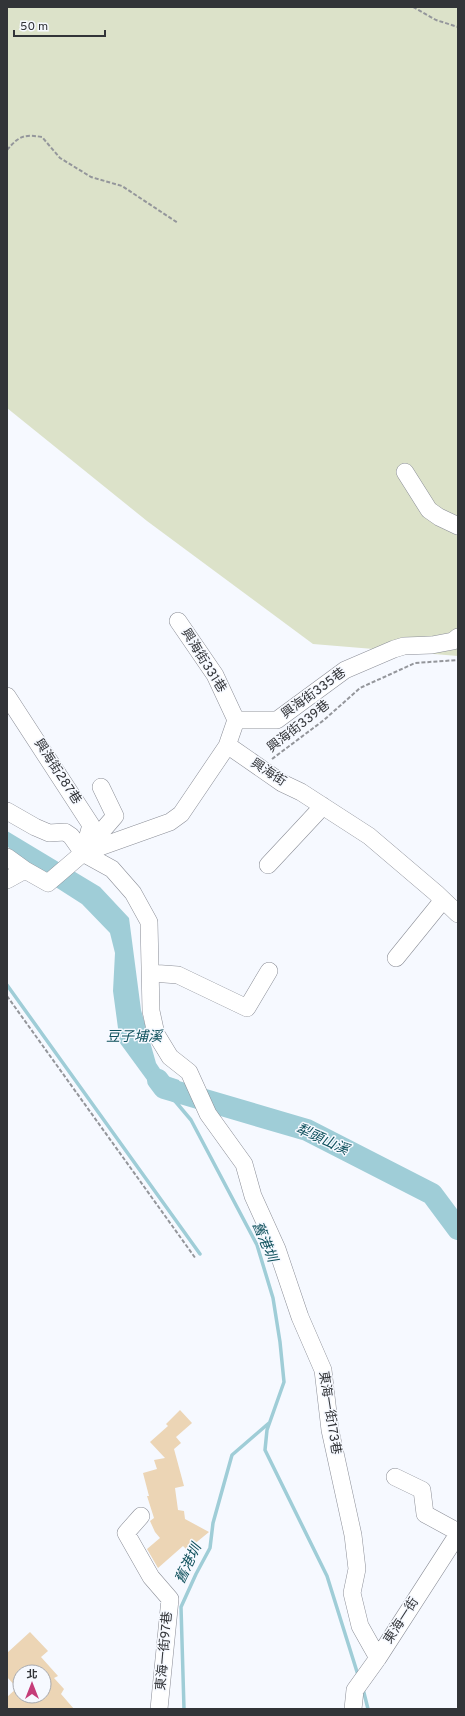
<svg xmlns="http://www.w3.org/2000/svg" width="465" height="1716" font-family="Overpass,'Noto Sans TC',sans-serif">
	<rect width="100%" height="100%" fill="#f6f9ff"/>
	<!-- green -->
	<path fill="#dce2c9" d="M 7,7 L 458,7 L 458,656 L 313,644 L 147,521 L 7,408 Z"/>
	<!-- water -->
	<path fill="#9fcdd7" d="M 7,831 L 100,887 L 129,918 L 141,1010 L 156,1063 L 164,1075 L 179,1080 L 185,1098 L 180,1105 L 158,1095 L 120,1043 L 113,991 L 115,953 L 110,933 L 82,904 L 43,879 L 7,846 Z"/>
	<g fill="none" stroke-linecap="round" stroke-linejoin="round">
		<!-- stream -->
		<path stroke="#9fcdd7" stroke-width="3.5" d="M 7,985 L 200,1254
			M 175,1101 L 191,1120 L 257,1245 L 273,1298 L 280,1342 L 284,1382 L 267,1430 L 265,1450 L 327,1576 L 358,1675
			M 363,1689 L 368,1709
			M 184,1709 L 181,1607 L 196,1574 L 210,1548 L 213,1523 L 232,1455 L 269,1423"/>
		<!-- river -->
		<path stroke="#9fcdd7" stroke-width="22" d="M 158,1080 L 164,1088 L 307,1130 L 432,1194 L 458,1229"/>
	</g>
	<!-- building -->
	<path fill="#ecd5b5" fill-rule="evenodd" d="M 180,1410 L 192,1423 L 176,1437 L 181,1443 L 174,1449 L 184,1486 L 175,1488 L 178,1510 L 184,1511 L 185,1519 L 209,1532 L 187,1550 L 183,1546 L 158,1568 L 147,1549 L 160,1538 L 155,1532 L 150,1521 L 154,1518 L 147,1496 L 149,1496 L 143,1473 L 157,1469 L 154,1460 L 165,1458 L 150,1442 L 168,1426 L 166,1424 Z
		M 30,1632 L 48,1651 L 41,1657 L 58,1676 L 54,1678 L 64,1689 L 61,1694 L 74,1709 L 7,1709 L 7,1697 L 17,1688 L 7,1677 L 7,1653 ZM 20,1672 L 44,1672 L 44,1696 L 20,1696 Z"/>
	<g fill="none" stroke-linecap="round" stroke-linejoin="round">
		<defs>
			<path id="minor" d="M 405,472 L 429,510 L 439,517 L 458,526
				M 178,621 L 215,675 L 236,720 L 227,746
				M 7,696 L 91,825 L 83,853
				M 236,720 L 277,720 L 345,670 L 394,649 L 404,646 L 432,645 L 453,641 L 458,637
				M 7,811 L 35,827 L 49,833 L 65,832 L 71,836 L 83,853 L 112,869 L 133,893 L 149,922 L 151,1011 L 156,1034 L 170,1057 L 189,1072 L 208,1114 L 244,1164 L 253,1196 L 277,1249 L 300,1317 L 323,1370 L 330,1430 L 353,1535 L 357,1569 L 352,1593 L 360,1626 L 378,1658
				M 83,853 L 170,822 L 181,814 L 227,746 L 233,749 L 282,783 L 301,792 L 369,836 L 436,893 L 458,914
				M 7,857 L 25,870
				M 268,865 L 323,806
				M 7,880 L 25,870 L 48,883 L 83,853 L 115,816 L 101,787
				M 396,958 L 443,900
				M 151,973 L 178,975 L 247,1008 L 269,971
				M 395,1477 L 422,1490 L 425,1514 L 458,1532
				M 141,1516 L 126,1533 L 151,1577 L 170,1599 L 159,1709
				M 353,1709 L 355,1690 L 378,1658 L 458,1534"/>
		</defs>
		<!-- minor casing -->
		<use href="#minor" stroke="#8b8e97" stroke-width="18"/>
		<!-- path -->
		<path stroke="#94969b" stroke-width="2" stroke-dasharray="4 2" stroke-linecap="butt" d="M 413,7 L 436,20 L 458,27
			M 7,150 C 19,136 24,134 42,137 L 60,158 L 91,177 L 122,186 L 178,223
			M 272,759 L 324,720 L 360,688 L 415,663 L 458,660
			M 7,996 L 196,1259"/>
		<!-- minor -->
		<use href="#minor" stroke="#fff" stroke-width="17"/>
	</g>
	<g text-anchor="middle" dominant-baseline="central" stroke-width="3" stroke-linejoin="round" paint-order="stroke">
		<!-- street labels -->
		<g font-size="13" fill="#323438" stroke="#f6f9ff">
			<text transform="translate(203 661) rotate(58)">興海街331巷</text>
			<text transform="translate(314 694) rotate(-36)">興海街335巷</text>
			<text transform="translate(299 727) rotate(-38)">興海街339巷</text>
			<text transform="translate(57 772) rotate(57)">興海街287巷</text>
			<text transform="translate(268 773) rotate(33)">興海街</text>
			<text transform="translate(329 1413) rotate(81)">東海一街173巷</text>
			<text transform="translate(402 1621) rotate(-57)">東海一街</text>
			<text transform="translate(165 1651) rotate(-85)">東海一街97巷</text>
		</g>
		<!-- water labels -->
		<g font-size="14" font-style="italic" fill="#0d4f5b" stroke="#f6f9ff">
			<text x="134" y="1037">豆子埔溪</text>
			<text transform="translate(322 1140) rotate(24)">犁頭山溪</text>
			<text transform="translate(264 1242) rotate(67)">舊港圳</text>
			<text transform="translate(189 1564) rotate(-65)">舊港圳</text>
		</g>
	</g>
	<!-- border -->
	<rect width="465" height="1716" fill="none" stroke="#323438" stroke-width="16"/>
	<!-- north arrow -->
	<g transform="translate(32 1684)"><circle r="19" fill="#f6f9ff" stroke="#a8aaaf"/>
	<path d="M0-3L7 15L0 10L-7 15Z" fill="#c53d79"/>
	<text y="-6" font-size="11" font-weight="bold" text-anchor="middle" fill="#323438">北</text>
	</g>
	<!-- scale -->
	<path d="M14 30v6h91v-6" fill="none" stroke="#323438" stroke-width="2"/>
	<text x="20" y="30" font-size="12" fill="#323438" stroke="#f6f9ff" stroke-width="3" paint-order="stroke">50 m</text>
</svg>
